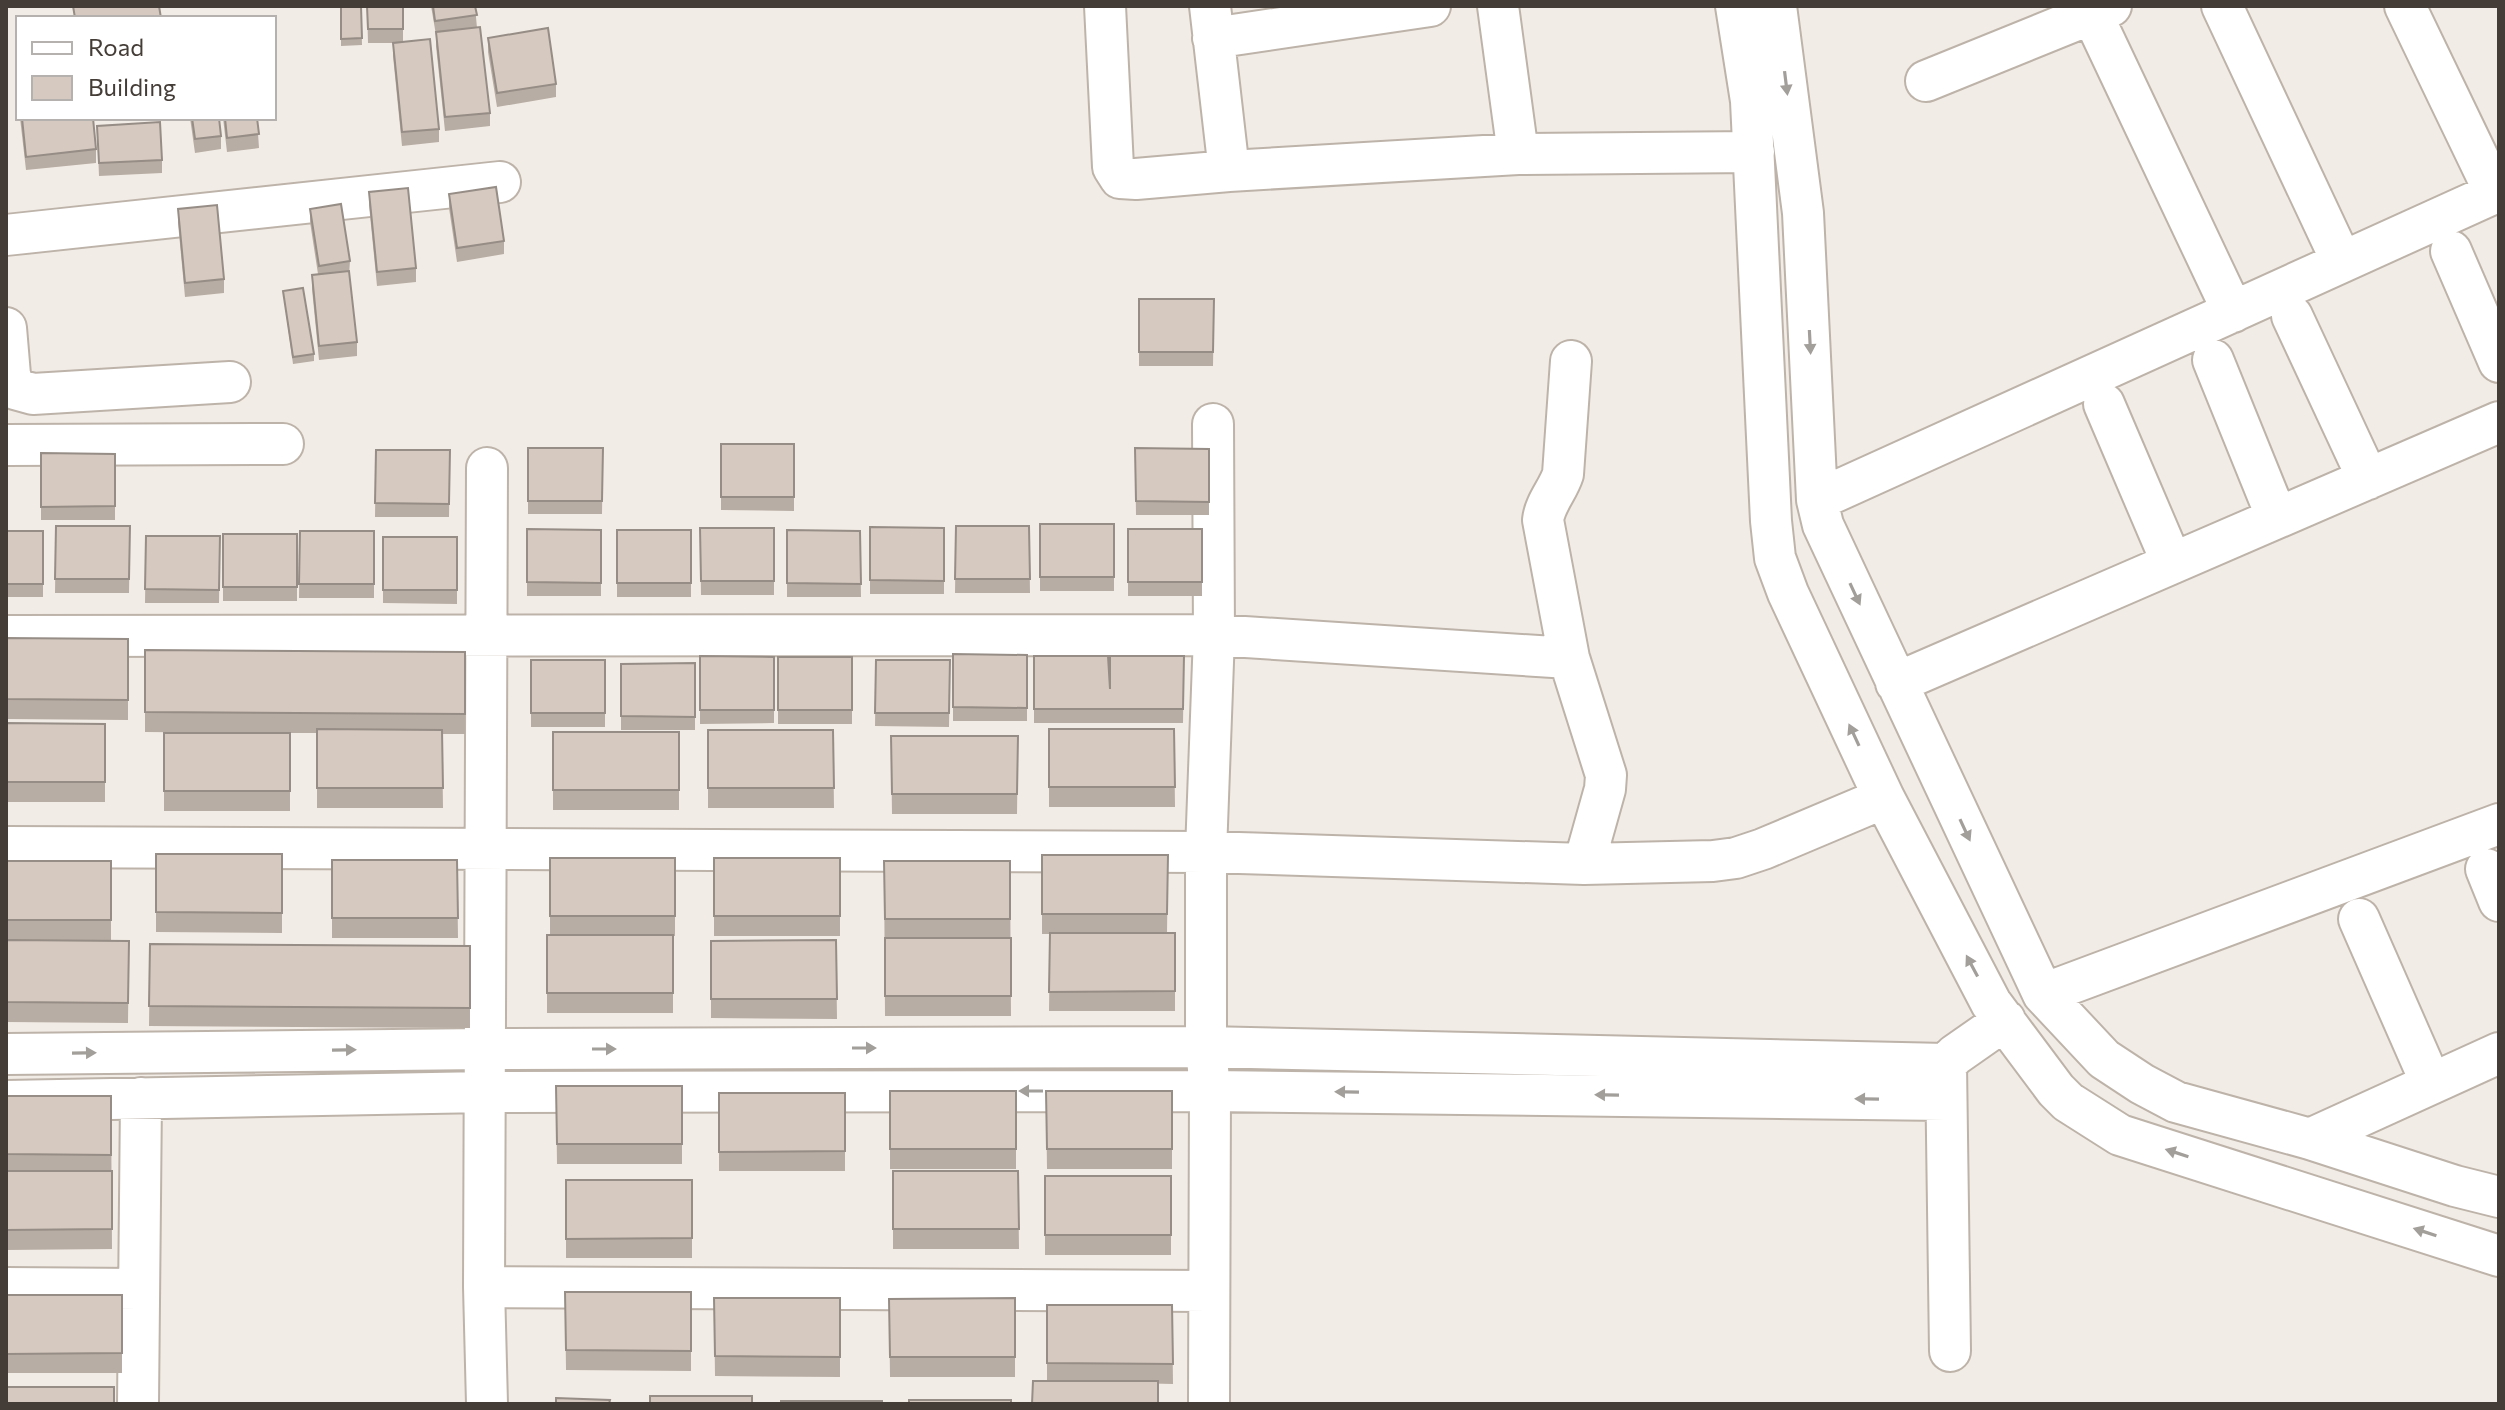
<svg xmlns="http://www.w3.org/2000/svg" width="2505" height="1410" font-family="Commissioner,sans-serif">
	<rect width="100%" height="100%" fill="#f2ece6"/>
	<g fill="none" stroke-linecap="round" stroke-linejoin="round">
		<defs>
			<path id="minor" d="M 1105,6 L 1113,167 L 1120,178 L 1136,179 L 1229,171 L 1518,154 L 1754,152
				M 1210,6 L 1229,171
				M 1498,6 L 1518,154
				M 1736,6 L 1751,101 L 1771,521 L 1775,558 L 1788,593 L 1884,798 L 1991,1003 L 2056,1090 L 2068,1102 L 2120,1135 L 2499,1256
				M 1776,6 L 1803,213 L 1817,500 L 1823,525 L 2043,994 L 2104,1059 L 2142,1084 L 2176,1102 L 2310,1139 L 2455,1186 L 2499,1197
				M 2222,6 L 2342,262
				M 2405,6 L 2495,193
				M 2092,14 L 2233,312
				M 1213,38 L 1430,6
				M 1926,81 L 2111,6
				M 6,235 L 500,182
				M 2451,251 L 2499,362
				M 2292,316 L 2368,479
				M 6,328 L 10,375 L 15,389 L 33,394 L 230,382
				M 2213,360 L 2277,518
				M 1571,361 L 1563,474 C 1558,490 1545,503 1543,520 L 1569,658 L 1606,775 L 1605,789 L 1584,864
				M 2104,404 L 2172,563
				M 6,445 L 283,444
				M 1817,500 L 2499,191
				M 6,636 L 1214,635 L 1569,658
				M 1896,683 L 2499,422
				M 6,847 L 1206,852 L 1584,864 L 1713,861 L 1736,858 L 1763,849 L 1884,798
				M 2486,869 L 2499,901
				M 2359,919 L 2431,1083
				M 2043,994 L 2499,824
				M 6,1054 L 485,1049 L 1206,1047 L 1946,1064
				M 6,1101 L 486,1092 L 1210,1091 L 1945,1100
				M 2310,1139 L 2499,1053
				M 484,1287 L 1209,1291
				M 6,1288 L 138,1289
				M 1950,1351 L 1946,1064 L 1955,1055 L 2005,1020
				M 138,1404 L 141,1098
				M 487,1404 L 484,1287 L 487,468
				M 1209,1404 L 1210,1091 L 1206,1047 L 1206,852 L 1214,635 L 1213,424"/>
		</defs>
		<!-- minor casing -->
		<use href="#minor" stroke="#bdb3a9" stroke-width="44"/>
		<!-- minor -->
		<use href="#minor" stroke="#fff" stroke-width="40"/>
	</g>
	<!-- wall -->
	<path fill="#b8ada4" d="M 341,6 L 361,6 L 362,45 L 341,46 Z
		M 367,6 L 403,6 L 403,42 L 439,129 L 439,142 L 402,146 L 393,56 L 393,43 L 395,43 L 368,43 Z
		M 431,6 L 475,6 L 477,28 L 490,113 L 490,126 L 445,131 L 436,46 L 436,35 Z
		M 488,38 L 556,84 L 556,97 L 497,107 L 488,52 Z
		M 20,118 L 93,118 L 96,149 L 96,163 L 26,170 Z
		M 190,118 L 219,118 L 221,136 L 221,149 L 195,153 Z
		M 223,118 L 257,118 L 259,148 L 227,152 Z
		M 97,126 L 162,160 L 162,173 L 99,176 Z
		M 369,192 L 416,268 L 416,282 L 377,286 L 369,205 Z
		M 449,194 L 504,241 L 504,254 L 457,262 L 449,208 Z
		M 178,209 L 224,279 L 224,293 L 185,297 L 178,223 Z
		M 310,209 L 350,261 L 349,275 L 357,342 L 357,356 L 319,360 L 312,289 L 312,275 L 318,274 L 310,222 Z
		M 283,291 L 314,354 L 314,361 L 293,364 Z
		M 1139,299 L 1214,299 L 1213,366 L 1139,366 Z
		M 721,444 L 794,444 L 794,511 L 721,510 Z
		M 528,448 L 603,448 L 602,514 L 528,514 Z
		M 1135,448 L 1209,449 L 1209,515 L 1136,515 Z
		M 376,450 L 450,450 L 449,517 L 375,517 Z
		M 41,453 L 115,454 L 115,520 L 41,520 Z
		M 1040,524 L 1114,524 L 1114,591 L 1040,591 Z
		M 56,526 L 130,526 L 129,593 L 55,593 Z
		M 956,526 L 1029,526 L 1030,593 L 955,593 Z
		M 870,527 L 944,528 L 944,594 L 870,594 Z
		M 700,528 L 774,528 L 774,595 L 701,595 Z
		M 527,529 L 601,530 L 601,596 L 527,596 Z
		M 1128,529 L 1202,529 L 1202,596 L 1128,596 Z
		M 617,530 L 691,530 L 691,597 L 617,597 Z
		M 787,530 L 860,531 L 861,597 L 787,597 Z
		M 6,531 L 43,531 L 43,597 L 6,597 Z
		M 300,531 L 374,531 L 374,598 L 299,598 Z
		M 223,534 L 297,534 L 297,601 L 223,601 Z
		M 146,536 L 220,536 L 219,603 L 145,603 Z
		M 383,537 L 457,537 L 457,604 L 383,603 Z
		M 6,638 L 128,639 L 128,720 L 6,719 Z
		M 145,650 L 465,652 L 465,734 L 442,734 L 443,808 L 317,808 L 317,733 L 290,733 L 290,811 L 164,811 L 164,733 L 264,733 L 145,732 Z
		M 953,654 L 1027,655 L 1027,721 L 953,721 Z
		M 700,656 L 774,657 L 774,723 L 700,724 Z
		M 1034,656 L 1110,689 L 1184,656 L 1183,723 L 1034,723 Z
		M 778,657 L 852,657 L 852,724 L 778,724 Z
		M 531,660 L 605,660 L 605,727 L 531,727 Z
		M 876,660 L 950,660 L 949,727 L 875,726 Z
		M 695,663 L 695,730 L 621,730 L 621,664 Z
		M 6,723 L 105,724 L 105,802 L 6,802 Z
		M 1049,729 L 1174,729 L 1175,807 L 1049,807 Z
		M 708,730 L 833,730 L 834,808 L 708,808 Z
		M 553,732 L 679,732 L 679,810 L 553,810 Z
		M 891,736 L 1018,736 L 1017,814 L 892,814 Z
		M 156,854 L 282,854 L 282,933 L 156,932 Z
		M 1042,855 L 1168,855 L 1167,933 L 1175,933 L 1175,1011 L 1049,1011 L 1050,934 L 1042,934 Z
		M 550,858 L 675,858 L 675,936 L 673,936 L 673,1013 L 547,1013 L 547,935 L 550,935 Z
		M 714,858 L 840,858 L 840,936 L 714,936 Z
		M 332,860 L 457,860 L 458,938 L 332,938 Z
		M 6,861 L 111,861 L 111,940 L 6,940 Z
		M 884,861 L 1010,861 L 1011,1016 L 885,1016 Z
		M 6,940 L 129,941 L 128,1023 L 6,1022 Z
		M 836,940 L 837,1019 L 711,1018 L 711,941 Z
		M 150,944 L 470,946 L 470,1028 L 149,1026 Z
		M 556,1086 L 682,1086 L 682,1164 L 557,1164 Z
		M 890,1091 L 1016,1091 L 1016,1169 L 890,1169 Z
		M 1046,1091 L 1172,1091 L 1172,1169 L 1047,1169 Z
		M 719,1093 L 845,1093 L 845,1171 L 719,1171 Z
		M 6,1096 L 111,1096 L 112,1249 L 6,1250 Z
		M 893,1171 L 1018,1171 L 1019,1249 L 893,1249 Z
		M 1045,1176 L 1171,1176 L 1171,1255 L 1045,1255 Z
		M 566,1180 L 692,1180 L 692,1258 L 566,1258 Z
		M 565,1292 L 691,1292 L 691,1371 L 566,1370 Z
		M 6,1295 L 122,1295 L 122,1373 L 6,1373 Z
		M 714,1298 L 840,1298 L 840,1377 L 715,1376 Z
		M 1015,1298 L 1015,1377 L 890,1377 L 889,1299 Z
		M 1047,1305 L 1172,1305 L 1173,1384 L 1047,1381 Z"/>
	<!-- building -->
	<path fill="#d6c9bf" stroke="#968d86" stroke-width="2" d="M 73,6 L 159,6 L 161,18 L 75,18 Z
		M 341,6 L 361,6 L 362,38 L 341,39 Z
		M 367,6 L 403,6 L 403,29 L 368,29 Z
		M 433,6 L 475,6 L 477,15 L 435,21 Z
		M 480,27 L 490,113 L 445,117 L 436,32 Z
		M 548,28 L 556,84 L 497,93 L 488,38 Z
		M 430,39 L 439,129 L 402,132 L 393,43 Z
		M 22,118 L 93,118 L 96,149 L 26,157 Z
		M 192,118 L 219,118 L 221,136 L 195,139 Z
		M 225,118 L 257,118 L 259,134 L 227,138 Z
		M 160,122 L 162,160 L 99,163 L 97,126 Z
		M 496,187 L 504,241 L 457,248 L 449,194 Z
		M 408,188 L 416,268 L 377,272 L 369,192 Z
		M 341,204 L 350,261 L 319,266 L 310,209 Z
		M 217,205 L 224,279 L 185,283 L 178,209 Z
		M 349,271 L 357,342 L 319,346 L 312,275 Z
		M 303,288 L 314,354 L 293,357 L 283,291 Z
		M 1139,299 L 1214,299 L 1213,352 L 1139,352 Z
		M 721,444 L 794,444 L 794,497 L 721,497 Z
		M 528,448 L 603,448 L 602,501 L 528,501 Z
		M 1135,448 L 1209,449 L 1209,502 L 1136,501 Z
		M 376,450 L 450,450 L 449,504 L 375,503 Z
		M 41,453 L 115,454 L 115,506 L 41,507 Z
		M 1040,524 L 1114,524 L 1114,577 L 1040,577 Z
		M 56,526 L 130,526 L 129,579 L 55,579 Z
		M 956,526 L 1029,526 L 1030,579 L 955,579 Z
		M 870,527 L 944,528 L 944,581 L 870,580 Z
		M 700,528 L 774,528 L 774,581 L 701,581 Z
		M 527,529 L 601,530 L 601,583 L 527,582 Z
		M 1128,529 L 1202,529 L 1202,582 L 1128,582 Z
		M 617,530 L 691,530 L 691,583 L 617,583 Z
		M 787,530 L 860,531 L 861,584 L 787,583 Z
		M 6,531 L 43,531 L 43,584 L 6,584 Z
		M 300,531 L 374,531 L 374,584 L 299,584 Z
		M 223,534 L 297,534 L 297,587 L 223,587 Z
		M 146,536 L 220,536 L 219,590 L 145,589 Z
		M 383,537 L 457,537 L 457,590 L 383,590 Z
		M 6,638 L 128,639 L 128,700 L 6,699 Z
		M 145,650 L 465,652 L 465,714 L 145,712 Z
		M 953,654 L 1027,655 L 1027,708 L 953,707 Z
		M 700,656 L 774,657 L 774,710 L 700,710 Z
		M 1034,656 L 1108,656 L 1110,689 L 1110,656 L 1184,656 L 1183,709 L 1034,709 Z
		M 778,657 L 852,657 L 852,710 L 778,710 Z
		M 531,660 L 605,660 L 605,713 L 531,713 Z
		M 876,660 L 950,660 L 949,713 L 875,713 Z
		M 695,663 L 695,717 L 621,716 L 621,664 Z
		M 6,723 L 105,724 L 105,782 L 6,782 Z
		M 317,729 L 442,730 L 443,788 L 317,788 Z
		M 1049,729 L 1174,729 L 1175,787 L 1049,787 Z
		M 708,730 L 833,730 L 834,788 L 708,788 Z
		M 553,732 L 679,732 L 679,790 L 553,790 Z
		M 164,733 L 290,733 L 290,791 L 164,791 Z
		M 891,736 L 1018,736 L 1017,794 L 892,794 Z
		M 156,854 L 282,854 L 282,913 L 156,912 Z
		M 1042,855 L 1168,855 L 1167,914 L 1042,914 Z
		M 550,858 L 675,858 L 675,916 L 550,916 Z
		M 714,858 L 840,858 L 840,916 L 714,916 Z
		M 332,860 L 457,860 L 458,918 L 332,918 Z
		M 6,861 L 111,861 L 111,920 L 6,920 Z
		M 884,861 L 1010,861 L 1010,919 L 885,919 Z
		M 1050,933 L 1175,933 L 1175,991 L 1049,992 Z
		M 547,935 L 673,935 L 673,993 L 547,993 Z
		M 885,938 L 1011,938 L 1011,996 L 885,996 Z
		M 6,940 L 129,941 L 128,1003 L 6,1002 Z
		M 836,940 L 837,999 L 711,999 L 711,941 Z
		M 150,944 L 470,946 L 470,1008 L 149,1006 Z
		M 556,1086 L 682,1086 L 682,1144 L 557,1144 Z
		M 890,1091 L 1016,1091 L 1016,1149 L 890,1149 Z
		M 1046,1091 L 1172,1091 L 1172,1149 L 1047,1149 Z
		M 719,1093 L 845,1093 L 845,1151 L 719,1152 Z
		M 6,1096 L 111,1096 L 111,1155 L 6,1154 Z
		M 6,1171 L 112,1171 L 112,1229 L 6,1230 Z
		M 893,1171 L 1018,1171 L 1019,1229 L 893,1229 Z
		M 1045,1176 L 1171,1176 L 1171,1235 L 1045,1235 Z
		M 566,1180 L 692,1180 L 692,1238 L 566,1239 Z
		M 565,1292 L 691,1292 L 691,1351 L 566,1350 Z
		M 6,1295 L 122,1295 L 122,1353 L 6,1354 Z
		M 714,1298 L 840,1298 L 840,1357 L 715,1356 Z
		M 1015,1298 L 1015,1357 L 890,1357 L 889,1299 Z
		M 1047,1305 L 1172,1305 L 1173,1364 L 1047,1363 Z
		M 1033,1381 L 1158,1381 L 1158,1404 L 1032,1404 Z
		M 6,1387 L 114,1387 L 114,1404 L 6,1404 Z
		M 650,1396 L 752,1396 L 752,1404 L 650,1404 Z
		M 556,1398 L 610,1400 L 609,1404 L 556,1404 Z
		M 909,1400 L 1011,1400 L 1011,1404 L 909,1404 Z
		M 781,1401 L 882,1401 L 882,1404 L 781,1404 Z"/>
	<!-- one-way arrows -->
	<defs><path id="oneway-solid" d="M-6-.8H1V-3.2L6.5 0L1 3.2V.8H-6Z" transform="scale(2)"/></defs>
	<g fill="#a29e9a">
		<use href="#oneway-solid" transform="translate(1786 83) rotate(83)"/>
		<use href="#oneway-solid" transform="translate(1810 342) rotate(87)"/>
		<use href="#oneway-solid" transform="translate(1855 594) rotate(65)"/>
		<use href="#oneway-solid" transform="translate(1854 735) rotate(-115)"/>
		<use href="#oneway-solid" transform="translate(1965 830) rotate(65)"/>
		<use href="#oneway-solid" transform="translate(1972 966) rotate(-118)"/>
		<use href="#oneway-solid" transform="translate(864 1048)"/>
		<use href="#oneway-solid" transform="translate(604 1049)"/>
		<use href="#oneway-solid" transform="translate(344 1050) rotate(-1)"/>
		<use href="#oneway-solid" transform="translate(84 1053) rotate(-1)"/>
		<use href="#oneway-solid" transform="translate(1031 1091) rotate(180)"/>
		<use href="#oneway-solid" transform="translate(1347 1092) rotate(-179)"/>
		<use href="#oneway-solid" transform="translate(1607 1095) rotate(-179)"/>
		<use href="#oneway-solid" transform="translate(1867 1099) rotate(-179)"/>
		<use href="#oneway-solid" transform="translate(2177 1153) rotate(-162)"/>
		<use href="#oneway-solid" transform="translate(2425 1232) rotate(-162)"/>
	</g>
	<!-- border -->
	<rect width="2505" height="1410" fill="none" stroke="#443c36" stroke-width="16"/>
	<!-- legend -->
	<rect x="16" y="16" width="260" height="104" fill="#ffffff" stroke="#b4b1af" stroke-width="2"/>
	<rect x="32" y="42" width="40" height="12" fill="#ffffff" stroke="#b4b1af" stroke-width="2"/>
	<text x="88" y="56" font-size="24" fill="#443c36">Road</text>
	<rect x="32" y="76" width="40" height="24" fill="#d6c9bf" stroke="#b4b1af" stroke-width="2"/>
	<text x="88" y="96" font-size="24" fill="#443c36">Building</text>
</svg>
